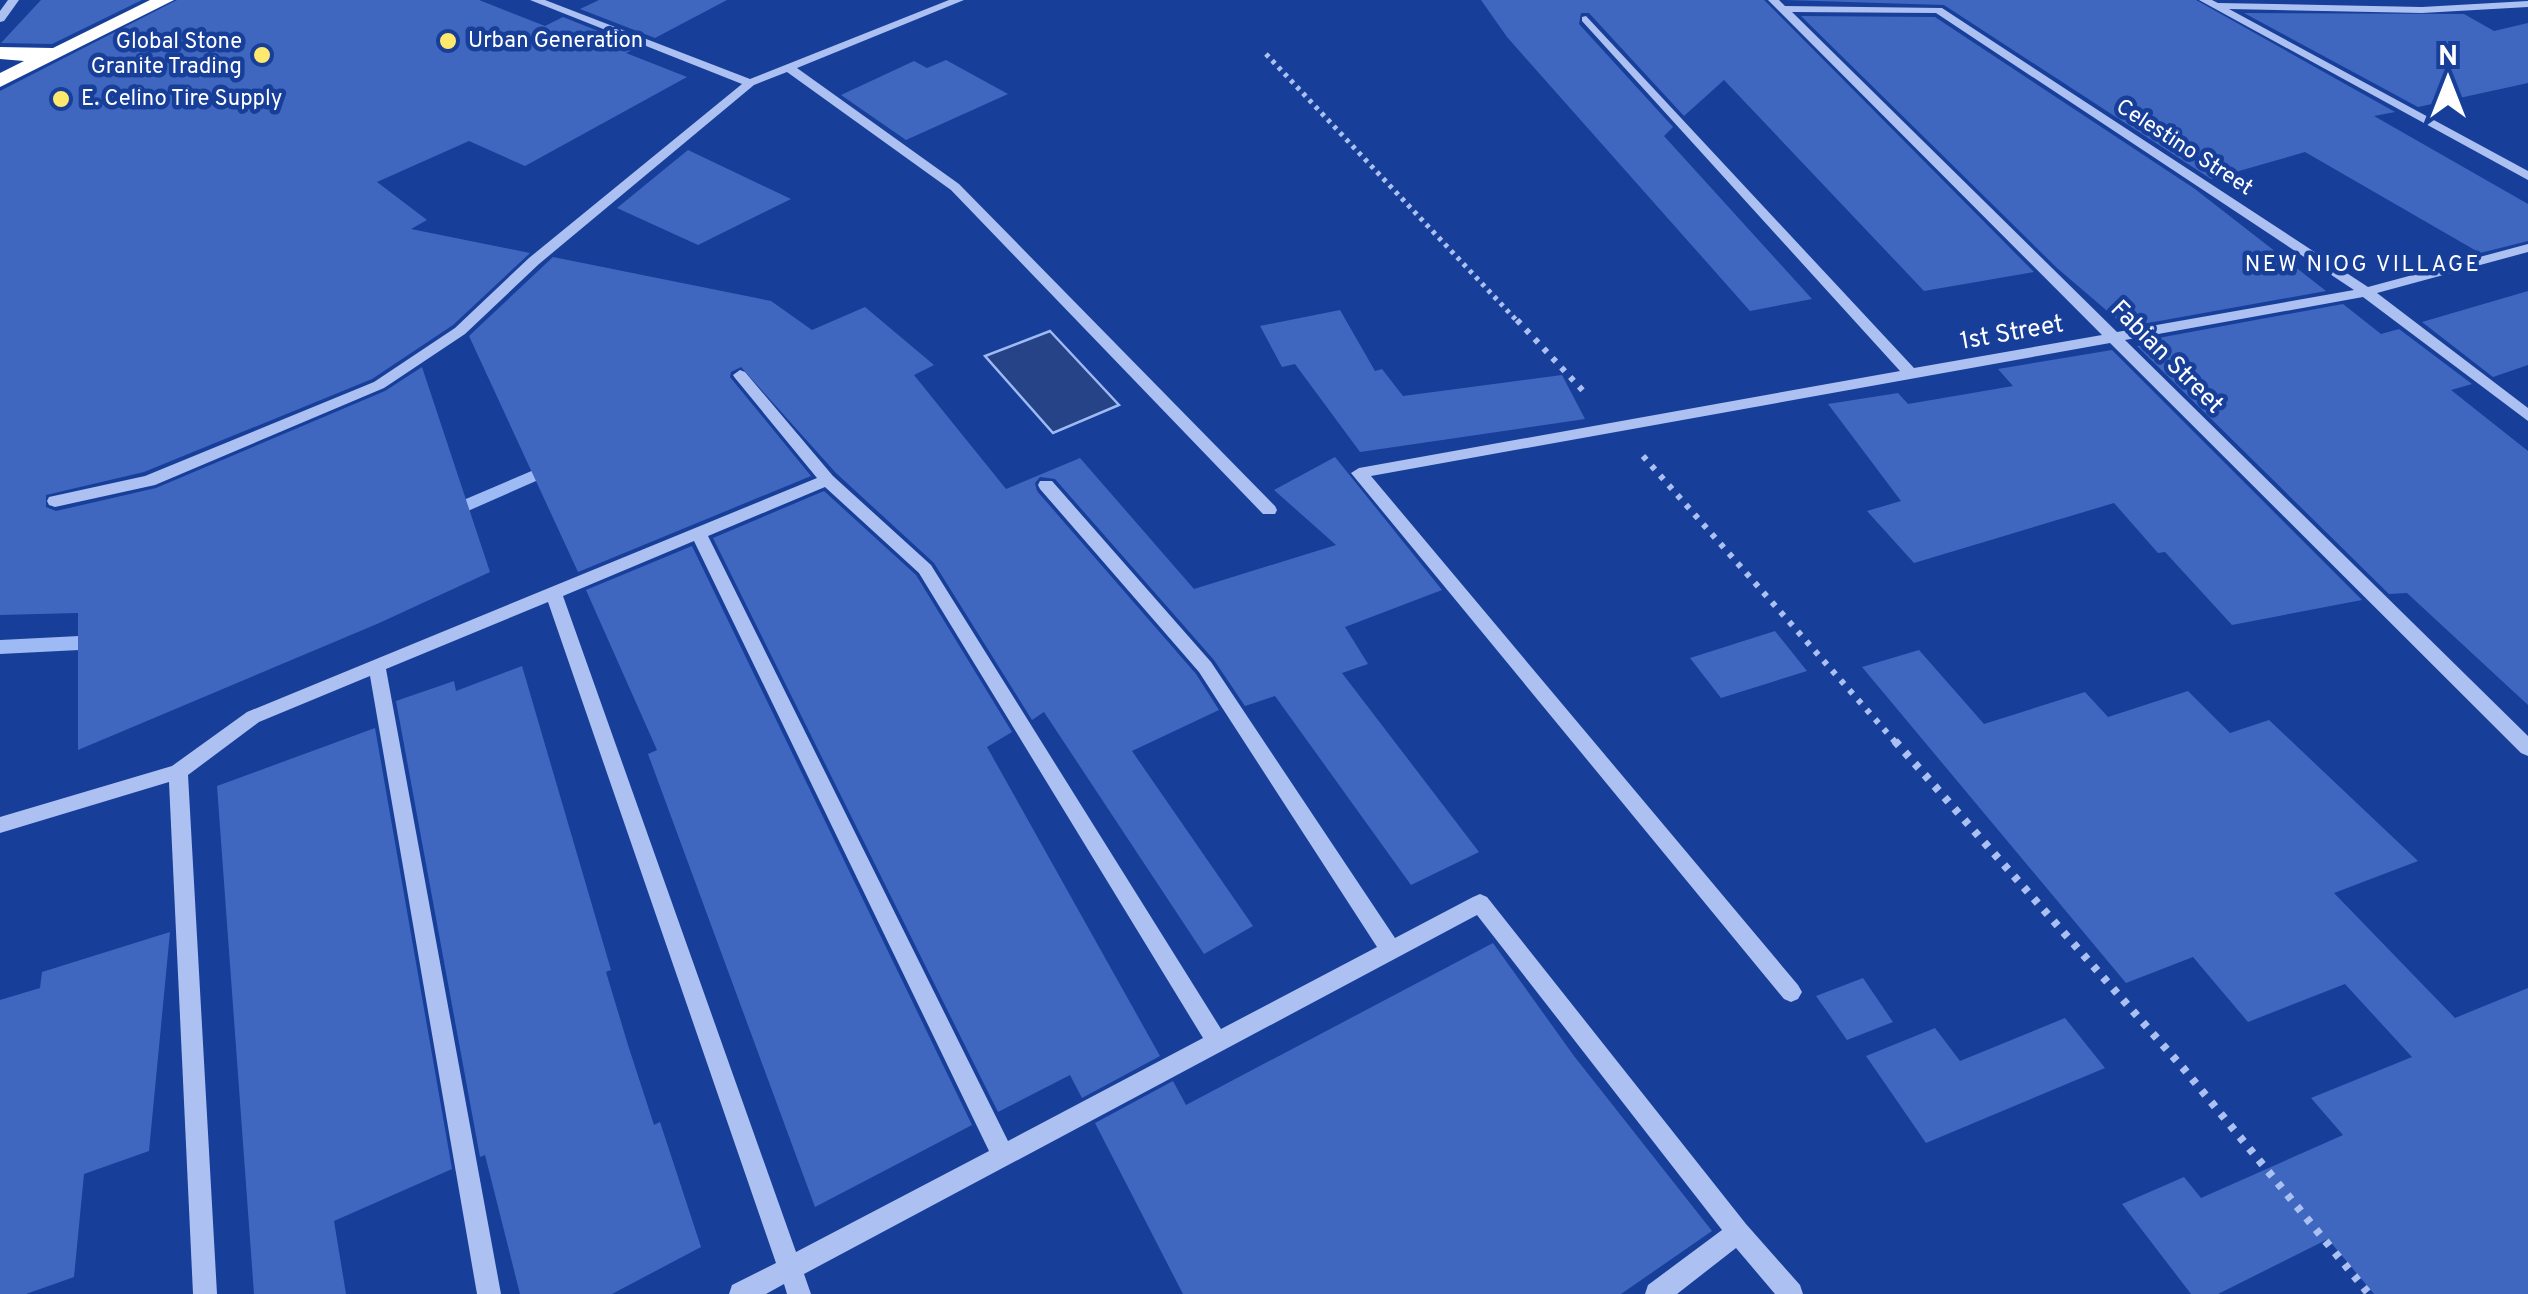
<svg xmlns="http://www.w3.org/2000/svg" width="2528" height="1294" font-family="Overpass,sans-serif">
	<rect width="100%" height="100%" fill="#173e99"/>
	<!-- water -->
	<path fill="#274388" stroke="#9ebaf4" stroke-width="2.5" d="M 1050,331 L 1119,405 L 1053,433 L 985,356 Z"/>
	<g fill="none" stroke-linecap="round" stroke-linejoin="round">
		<!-- stream -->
		<path fill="#9ebaf4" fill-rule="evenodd" d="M 555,461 L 563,466 L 561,470 L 452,518 L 446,520 L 438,514 L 440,510 Z
			M 99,635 L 105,637 L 108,642 L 105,647 L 99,649 L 0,654 L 0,640 Z"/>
	</g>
	<!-- building -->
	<path fill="#4067c0" d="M 41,0 L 142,0 L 52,44 L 1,43 Z
		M 177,0 L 479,0 L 545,26 L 563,17 L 638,47 L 626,53 L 687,77 L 525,166 L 469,141 L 377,182 L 427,220 L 411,229 L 530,253 L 453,325 L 372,379 L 144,472 L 46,495 L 46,507 L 56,511 L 156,488 L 385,391 L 422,367 L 490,572 L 377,624 L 78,750 L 78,613 L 0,615 L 0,91 Z
		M 599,0 L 727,0 L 655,38 L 580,9 Z
		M 1481,0 L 1764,0 L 2034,272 L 1924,291 L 1724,80 L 1684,116 L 1589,13 L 1581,13 L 1579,24 L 1673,127 L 1664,136 L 1812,299 L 1750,311 L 1507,37 Z
		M 1784,0 L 2196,0 L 2395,112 L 2374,116 L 2528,204 L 2528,241 L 2480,253 L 2305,152 L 2211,179 L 1944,5 Z
		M 2244,13 L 2464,14 L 2494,31 L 2528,23 L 2528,83 L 2418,107 Z
		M 1801,16 L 1935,17 L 2195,189 L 2326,291 L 2126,327 L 2057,268 Z
		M 946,60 L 1008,94 L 906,140 L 841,95 L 914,61 L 927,68 Z
		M 688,150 L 791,199 L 698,245 L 617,208 Z
		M 553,257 L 771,301 L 812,330 L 865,307 L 934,365 L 914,375 L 1006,489 L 1080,458 L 1194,589 L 1336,545 L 1274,490 L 1335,457 L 1442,590 L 1345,627 L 1368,664 L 1342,673 L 1479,852 L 1411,885 L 1275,696 L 1245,706 L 1214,660 L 1055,479 L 1040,477 L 1035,483 L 1037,491 L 1196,674 L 1219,710 L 1132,751 L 1253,926 L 1204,954 L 1044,712 L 1032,720 L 934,563 L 836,473 L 741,367 L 731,372 L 730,377 L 811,476 L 578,572 L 469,336 Z
		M 2528,291 L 2528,365 L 2493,377 L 2422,322 Z
		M 2343,304 L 2381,334 L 2399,329 L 2472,384 L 2451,390 L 2528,451 L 2528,705 L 2407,593 L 2389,594 L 2137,346 L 2147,345 L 2142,341 Z
		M 1340,310 L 1375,371 L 1382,369 L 1403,396 L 1562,375 L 1585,419 L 1360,452 L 1295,364 L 1282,367 L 1260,326 Z
		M 2112,350 L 2362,600 L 2232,625 L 2165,552 L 2158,553 L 2114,503 L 1914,563 L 1867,511 L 1901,501 L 1828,404 L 1898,393 L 1908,404 L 2013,386 L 1998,369 Z
		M 824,491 L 916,575 L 1012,732 L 987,747 L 1160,1056 L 1082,1098 L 1070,1075 L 998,1112 L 713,538 Z
		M 692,546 L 972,1125 L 815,1207 L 648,754 L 657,750 L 586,590 Z
		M 1775,631 L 1807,671 L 1721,698 L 1690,658 Z
		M 1919,650 L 1984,724 L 2085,692 L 2108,717 L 2188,691 L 2230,733 L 2269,720 L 2418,861 L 2334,893 L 2455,1018 L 2528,988 L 2528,1294 L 2374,1294 L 2328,1239 L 2218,1294 L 2191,1294 L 2122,1204 L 2184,1177 L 2201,1198 L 2343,1135 L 2311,1098 L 2412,1057 L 2345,984 L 2248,1022 L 2193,957 L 2126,983 L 1862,667 Z
		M 522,666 L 611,970 L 606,972 L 628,1045 L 654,1125 L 660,1122 L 701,1247 L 612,1294 L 520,1294 L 485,1155 L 480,1157 L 396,701 L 454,681 L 456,691 Z
		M 375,728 L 452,1169 L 334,1221 L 346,1294 L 254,1294 L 217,786 Z
		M 170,932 L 149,1151 L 84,1174 L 74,1277 L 26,1294 L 0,1294 L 0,1000 L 40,988 L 42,972 Z
		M 1493,943 L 1574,1056 L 1712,1231 L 1621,1294 L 1183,1294 L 1095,1123 L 1173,1081 L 1186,1105 Z
		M 1863,978 L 1893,1022 L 1847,1040 L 1816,996 Z
		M 2065,1018 L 2105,1068 L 1926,1143 L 1866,1056 L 1935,1028 L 1960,1061 Z"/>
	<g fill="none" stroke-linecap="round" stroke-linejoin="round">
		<!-- path-far2 -->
		<path stroke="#acc1f2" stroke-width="5" stroke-dasharray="4 5" stroke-linecap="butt" d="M 1266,54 L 1519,323"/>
		<!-- path-far1 -->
		<path stroke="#acc1f2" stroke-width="6" stroke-dasharray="5 8" stroke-linecap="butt" d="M 1517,320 L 1587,395
			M 1643,456 L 1897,744"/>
		<!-- path -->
		<path stroke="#acc1f2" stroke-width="8" stroke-dasharray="6 9" stroke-linecap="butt" d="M 1895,741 L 2184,1069 L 2369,1294"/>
		<!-- minor -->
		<path fill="#acc1f2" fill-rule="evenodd" d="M 8,0 L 19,0 L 4,21 L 0,22 L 0,11 Z
			M 530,0 L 545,0 L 750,79 L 949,0 L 964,0 L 797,68 L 959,184 L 1275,506 L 1277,510 L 1275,514 L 1263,514 L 951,190 L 787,72 L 754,85 L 539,264 L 465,334 L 384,388 L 155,485 L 55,507 L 49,505 L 47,501 L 49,497 L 145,476 L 374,382 L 455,328 L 529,258 L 742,84 Z
			M 1768,0 L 1779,0 L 1785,6 L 1942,8 L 2368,287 L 2528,244 L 2528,252 L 2377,293 L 2528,408 L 2528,421 L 2363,297 L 2125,340 L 2528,736 L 2528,756 L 2521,753 L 2110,343 L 1371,476 L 1798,985 L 1802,992 L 1798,999 L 1791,1002 L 1784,999 L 1351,473 L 1359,468 L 1900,371 L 1582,21 L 1582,17 L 1586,16 L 1914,368 L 2102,335 ZM 1792,12 L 1936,13 L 2354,290 L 2117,332 Z
			M 2199,0 L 2212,0 L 2218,3 L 2422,7 L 2528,1 L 2528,7 L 2422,13 L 2229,9 L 2528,171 L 2528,180 Z
			M 740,370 L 745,372 L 833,476 L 931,565 L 1221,1029 L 1377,947 L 1199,672 L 1040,489 L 1038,485 L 1040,481 L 1052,481 L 1211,662 L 1395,938 L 1473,897 L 1480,894 L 1487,897 L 1746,1224 L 1800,1285 L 1803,1294 L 1775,1294 L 1736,1248 L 1677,1294 L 1645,1294 L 1648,1285 L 1722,1230 L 1477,915 L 804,1274 L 811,1294 L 787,1294 L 784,1284 L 766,1294 L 729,1294 L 732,1285 L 776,1263 L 548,602 L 386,669 L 501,1294 L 477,1294 L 370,676 L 259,722 L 188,775 L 217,1294 L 193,1294 L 169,782 L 0,833 L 0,817 L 172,766 L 247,712 L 817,478 L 735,378 L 733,375 ZM 825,487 L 919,573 L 1203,1038 L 1008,1141 L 708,536 ZM 694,541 L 989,1151 L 796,1252 L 563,596 Z"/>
		<!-- highway -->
		<path fill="#fff" fill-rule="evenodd" d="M 150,0 L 174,0 L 0,87 L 0,73 L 24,61 L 0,59 L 0,47 L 53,48 Z"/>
	</g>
	<!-- markers -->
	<g fill="#ffe96c" stroke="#173e99" stroke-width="4">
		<circle cx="448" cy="41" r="10"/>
		<circle cx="262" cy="55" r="10"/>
		<circle cx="61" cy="99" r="10"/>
	</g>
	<g text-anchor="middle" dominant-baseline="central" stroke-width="9" stroke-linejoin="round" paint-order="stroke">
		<!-- far-poi labels -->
		<g font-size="22" fill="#fff" stroke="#173e99" text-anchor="start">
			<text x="468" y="41">Urban Generation</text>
			<text x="242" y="42" text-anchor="end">Global Stone<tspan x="242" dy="25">Granite Trading</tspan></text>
			<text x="81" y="99">E. Celino Tire Supply</text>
		</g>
		<!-- far-street labels -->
		<g font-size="22" fill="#fff" stroke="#173e99">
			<text transform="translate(2184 148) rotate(33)">Celestino Street</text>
		</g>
		<!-- far-neighbourhood labels -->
		<g font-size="22" letter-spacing="2.5" fill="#fff" stroke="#173e99">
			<text x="2363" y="265">NEW NIOG VILLAGE</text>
		</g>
		<!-- street labels -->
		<g font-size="25" fill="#fff" stroke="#173e99">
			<text transform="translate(2012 334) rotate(-10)">1st Street</text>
			<text transform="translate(2166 358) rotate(45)">Fabian Street</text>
		</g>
	</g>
	<!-- north arrow -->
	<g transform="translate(2448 80)" stroke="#173e99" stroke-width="8" paint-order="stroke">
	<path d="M0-8L18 38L0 25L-18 38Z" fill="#ffffff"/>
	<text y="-15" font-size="28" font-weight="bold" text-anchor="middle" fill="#ffffff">N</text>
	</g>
</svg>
